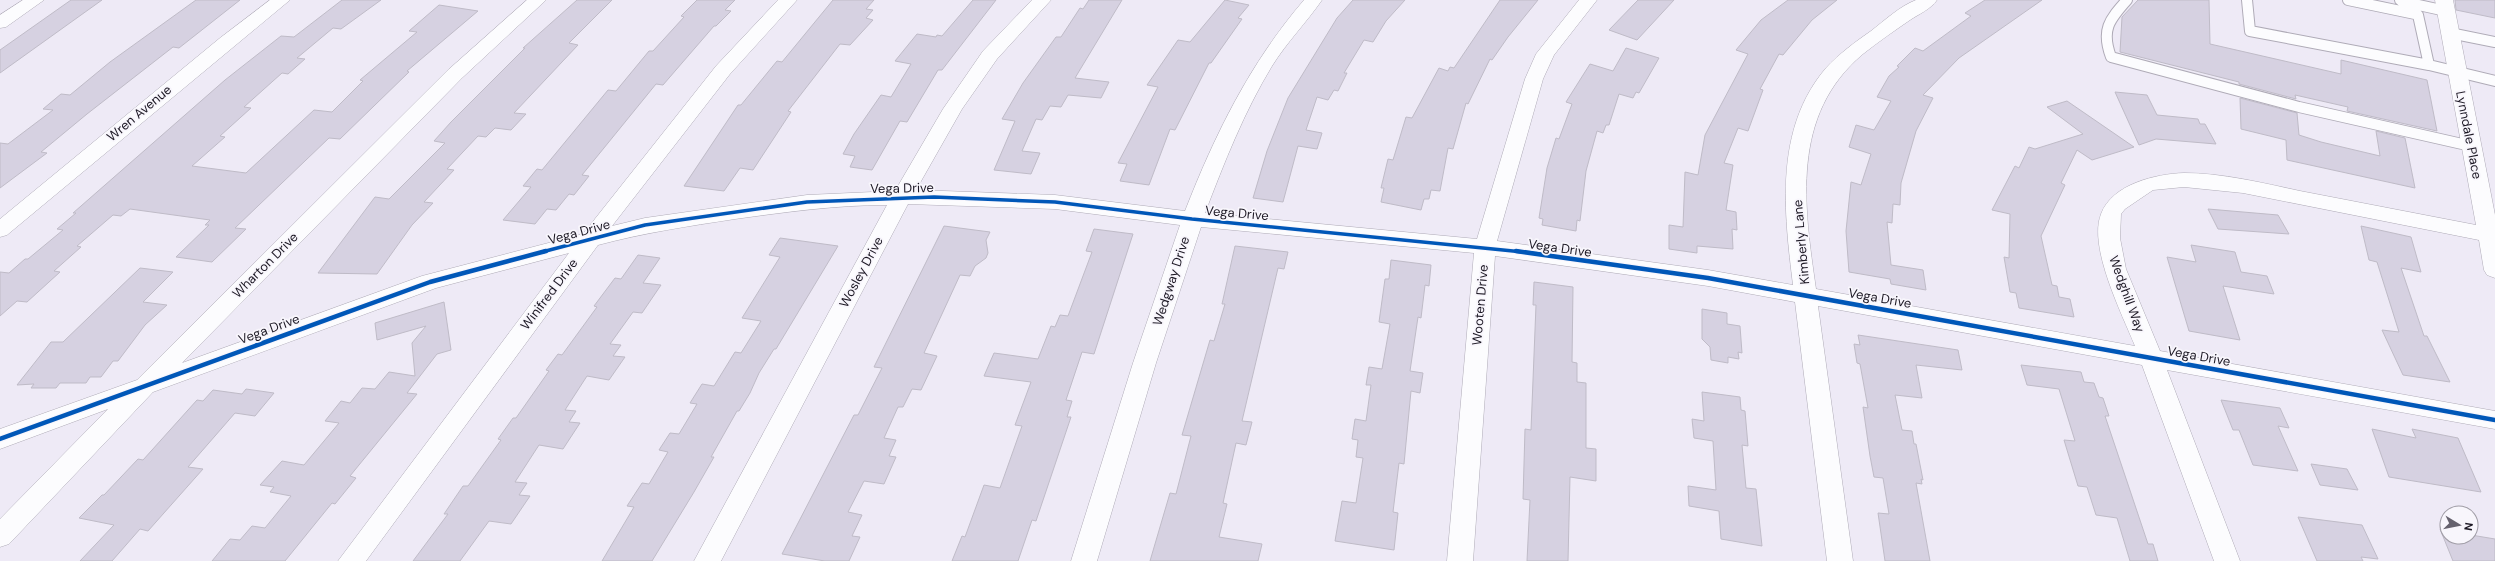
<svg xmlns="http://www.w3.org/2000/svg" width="2495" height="561" font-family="'DM Sans',sans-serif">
	<rect width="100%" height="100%" fill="#eeeaf6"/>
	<!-- building -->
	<path fill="#d6d1e1" stroke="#bfbbc7" d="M 71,0 L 102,0 L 0,73 L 0,50 Z
		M 196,0 L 240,0 L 179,48 L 173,47 L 87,114 L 41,152 L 47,153 L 0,188 L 0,143 L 8,144 L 53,110 L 43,109 L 61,94 L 70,95 L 110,62 Z
		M 342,0 L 381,0 L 341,29 L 333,28 L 297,58 L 305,59 L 288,74 L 282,73 L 244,107 L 251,108 L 220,136 L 225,137 L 192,166 L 246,173 L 314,110 L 332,112 L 363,81 L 360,80 L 417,32 L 409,31 L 439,5 L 478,11 L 407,71 L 409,72 L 340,139 L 329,138 L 235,228 L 246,229 L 212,262 L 176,257 L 209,225 L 205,225 L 210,220 L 130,209 L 121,216 L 113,215 L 77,246 L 81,247 L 54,271 L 60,272 L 27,302 L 17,301 L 0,316 L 0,272 L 9,273 L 25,259 L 28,259 L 63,230 L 57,229 L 76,213 L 73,213 L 225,80 L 281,36 L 294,37 Z
		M 577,0 L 612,0 L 569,43 L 578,45 L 514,113 L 526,114 L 511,130 L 495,128 L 486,137 L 478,136 L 447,169 L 454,170 L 424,202 L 433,203 L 412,225 L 377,274 L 318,273 L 375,197 L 389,199 L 445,143 L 434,141 L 451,122 L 525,48 L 523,48 Z
		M 697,0 L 735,0 L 725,10 L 731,11 L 716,26 L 714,26 L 663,85 L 656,84 L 582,175 L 589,176 L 574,195 L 569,194 L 556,210 L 547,209 L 535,224 L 503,220 L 531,187 L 523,186 L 537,169 L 542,170 L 608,90 L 616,91 L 649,51 L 653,51 L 684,17 L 681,16 Z
		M 833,0 L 874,0 L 866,9 L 873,10 L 866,18 L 873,20 L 850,45 L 840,44 L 788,111 L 791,112 L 753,170 L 740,168 L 724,191 L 684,186 L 738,105 L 741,105 L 777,61 L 782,62 Z
		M 973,0 L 996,0 L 942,70 L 938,70 L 907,122 L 900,121 L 872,170 L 850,167 L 855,156 L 843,154 L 854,134 L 881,95 L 891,97 L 911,64 L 895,61 L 917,34 L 936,37 L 937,35 L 942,36 Z
		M 1089,0 L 1122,0 L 1075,78 L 1109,82 L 1101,98 L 1068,95 L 1061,107 L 1050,106 L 1042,120 L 1036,119 L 1022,151 L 1040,153 L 1031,174 L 994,170 L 1015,121 L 1002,119 L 1023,83 L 1056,37 L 1061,37 L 1080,8 L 1083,9 Z
		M 1225,0 L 1249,5 L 1238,18 L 1242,19 L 1211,63 L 1209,63 L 1175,130 L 1170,129 L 1149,185 L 1120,181 L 1127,164 L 1118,163 L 1158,87 L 1147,85 L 1178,40 L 1190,42 Z
		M 1353,0 L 1405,0 L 1386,21 L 1373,42 L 1364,40 L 1344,73 L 1347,73 L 1338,91 L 1334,90 L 1328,100 L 1317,97 L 1306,130 L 1322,133 L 1317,149 L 1298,146 L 1283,202 L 1253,198 L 1267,151 L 1288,98 L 1337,18 Z
		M 1500,0 L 1538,0 L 1508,37 L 1492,60 L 1490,59 L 1468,104 L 1466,103 L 1453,149 L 1448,148 L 1440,191 L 1431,190 L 1429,199 L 1424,199 L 1421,210 L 1381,202 L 1384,188 L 1381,188 L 1388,159 L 1393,160 L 1406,117 L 1412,118 L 1439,68 L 1448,71 L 1450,67 L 1454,68 Z
		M 1638,0 L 1674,0 L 1637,40 L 1609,30 Z
		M 1788,0 L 1837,0 L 1812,20 L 1783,55 L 1779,54 L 1760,89 L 1763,90 L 1748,131 L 1738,128 L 1724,163 L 1733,165 L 1726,210 L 1736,212 L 1737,230 L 1732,229 L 1733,249 L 1697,246 L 1697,253 L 1669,249 L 1669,225 L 1683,227 L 1685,172 L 1698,175 L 1705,135 L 1748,54 L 1736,50 L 1761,20 Z
		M 1985,0 L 2042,0 L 1959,58 L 1923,95 L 1933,98 L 1916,131 L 1901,183 L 1900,205 L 1893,204 L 1892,223 L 1887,222 L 1891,265 L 1923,270 L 1926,290 L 1891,284 L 1890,279 L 1849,272 L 1846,231 L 1851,182 L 1861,185 L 1871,154 L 1849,147 L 1856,125 L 1874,130 L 1891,101 L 1877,97 L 1889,76 L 1899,67 L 1897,66 L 1915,48 L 1923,51 L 1971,16 L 1965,13 Z
		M 2138,0 L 2209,0 L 2210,44 L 2341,74 L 2341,60 L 2427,80 L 2437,131 L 2347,111 L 2348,107 L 2295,95 L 2296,99 L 2239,84 L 2239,82 L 2120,52 L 2122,17 Z
		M 2455,0 L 2495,0 L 2495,18 L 2456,10 Z
		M 1626,48 L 1659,58 L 1639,93 L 1636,92 L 1633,98 L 1619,94 L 1609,125 L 1606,125 L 1603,133 L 1597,131 L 1586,171 L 1580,221 L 1577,220 L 1576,231 L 1542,225 L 1543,219 L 1539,218 L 1547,168 L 1556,138 L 1559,139 L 1572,104 L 1566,102 L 1590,64 L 1613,71 Z
		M 2115,92 L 2147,95 L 2157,115 L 2198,119 L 2200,124 L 2205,124 L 2216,144 L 2156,139 L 2139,145 Z
		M 2240,98 L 2297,113 L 2299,135 L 2321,142 L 2380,156 L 2376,131 L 2405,138 L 2415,188 L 2287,160 L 2286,140 L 2241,129 Z
		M 2067,101 L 2134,147 L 2092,160 L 2077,150 L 2061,183 L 2065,185 L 2041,236 L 2052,285 L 2057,286 L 2059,297 L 2070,299 L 2074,317 L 2019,308 L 2016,293 L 2010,292 L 2004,257 L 2009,258 L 2010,214 L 1992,210 L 2015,166 L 2019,168 L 2029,147 L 2035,149 L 2083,134 L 2047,107 Z
		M 2208,209 L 2278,215 L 2289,234 L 2218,229 Z
		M 944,226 L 990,232 L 986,240 L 988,253 L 986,258 L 975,266 L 970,276 L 960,275 L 924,353 L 937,356 L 921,390 L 912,389 L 903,407 L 898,407 L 884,438 L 896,440 L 889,456 L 896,457 L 884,484 L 864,481 L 848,512 L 862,515 L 852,536 L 860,537 L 849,561 L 825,561 L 782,554 L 854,415 L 858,415 L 882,368 L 874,367 Z
		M 2361,226 L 2411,237 L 2421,272 L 2401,268 L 2424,336 L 2427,336 L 2450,382 L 2403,375 L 2382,330 L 2399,332 L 2377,262 L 2369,260 Z
		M 1094,229 L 1133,234 L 1094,354 L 1082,352 L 1066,400 L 1072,401 L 1067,417 L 1071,417 L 1036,521 L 1032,520 L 1018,561 L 952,561 L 962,536 L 965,537 L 984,485 L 1000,488 L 1022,426 L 1015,425 L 1031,382 L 984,376 L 994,353 L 1038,359 L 1051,326 L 1055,327 L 1060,315 L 1068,316 L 1092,252 L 1086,251 Z
		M 780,238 L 838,246 L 776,349 L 774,349 L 759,373 L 750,393 L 739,411 L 737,411 L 711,457 L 714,457 L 694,492 L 652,561 L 602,561 L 634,507 L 627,506 L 642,483 L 649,484 L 668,452 L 659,450 L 670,433 L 679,434 L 697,404 L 690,403 L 702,384 L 714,386 L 735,352 L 741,353 L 761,321 L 742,318 L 780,257 L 769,255 Z
		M 2191,245 L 2235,252 L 2241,272 L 2267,276 L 2274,294 L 2223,286 L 2240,340 L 2189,331 L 2167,257 L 2196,262 Z
		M 1235,246 L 1288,252 L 1284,269 L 1278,268 L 1242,421 L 1252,422 L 1246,445 L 1236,443 L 1223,503 L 1227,504 L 1219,537 L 1262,544 L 1258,561 L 1150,561 L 1170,493 L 1176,494 L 1191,436 L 1182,435 L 1210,340 L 1214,341 L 1225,304 L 1222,304 Z
		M 638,255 L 660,258 L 643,283 L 661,285 L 642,313 L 633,312 L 610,344 L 621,345 L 613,356 L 625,357 L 609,380 L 587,376 L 565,410 L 576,411 L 569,422 L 580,423 L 563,449 L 539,445 L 515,482 L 527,483 L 519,495 L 530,496 L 511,524 L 489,521 L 460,561 L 413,561 L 448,514 L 444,514 L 463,486 L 468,486 L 501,440 L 498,439 L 513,418 L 516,418 L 549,371 L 546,370 L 558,354 L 562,355 L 597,307 L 594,306 L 615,278 L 621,279 Z
		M 1391,260 L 1431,265 L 1429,286 L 1425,285 L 1421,318 L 1418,317 L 1410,371 L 1423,373 L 1420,393 L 1411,391 L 1404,464 L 1399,463 L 1393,512 L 1398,513 L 1394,550 L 1335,541 L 1342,501 L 1356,503 L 1363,458 L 1356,457 L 1358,440 L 1352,439 L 1355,419 L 1366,421 L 1371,385 L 1366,385 L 1369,367 L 1382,369 L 1390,324 L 1379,322 L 1385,279 L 1389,279 Z
		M 140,268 L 173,272 L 143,302 L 167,305 L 145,325 L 118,361 L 113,361 L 101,377 L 90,377 L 86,383 L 60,383 L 56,388 L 31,388 L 34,384 L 17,385 L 51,342 L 63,342 Z
		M 1534,282 L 1573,287 L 1572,362 L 1577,363 L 1577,382 L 1586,383 L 1586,448 L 1596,449 L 1596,481 L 1570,477 L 1568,561 L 1527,561 L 1530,500 L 1523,499 L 1525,429 L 1531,430 L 1536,305 L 1533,305 Z
		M 444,302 L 451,350 L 437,354 L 407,393 L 417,394 L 350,476 L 356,478 L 335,504 L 332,503 L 285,561 L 212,561 L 230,539 L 240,540 L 252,526 L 265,528 L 291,496 L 270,492 L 274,487 L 260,485 L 282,461 L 304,465 L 339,423 L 325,421 L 341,401 L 350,403 L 362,388 L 375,389 L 389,372 L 415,376 L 412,343 L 426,326 L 377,340 L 375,323 Z
		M 1702,309 L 1727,313 L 1727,324 L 1740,326 L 1742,353 L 1738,352 L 1739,359 L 1728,357 L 1728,363 L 1711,360 L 1710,347 L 1702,339 Z
		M 1858,335 L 1958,350 L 1962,370 L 1916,365 L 1922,398 L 1895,395 L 1902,430 L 1912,431 L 1914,444 L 1916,444 L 1923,480 L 1921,479 L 1922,484 L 1916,483 L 1930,561 L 1885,561 L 1878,513 L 1889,514 L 1883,478 L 1874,477 L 1870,456 L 1863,407 L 1868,408 L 1860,364 L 1857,363 L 1854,344 L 1860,345 Z
		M 2021,365 L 2081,372 L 2084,382 L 2094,383 L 2099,397 L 2103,398 L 2109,416 L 2105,416 L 2148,544 L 2153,544 L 2158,561 L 2130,561 L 2117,518 L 2096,515 L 2087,487 L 2078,486 L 2064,440 L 2075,441 L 2059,389 L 2027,385 Z
		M 246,389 L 274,393 L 255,416 L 235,413 L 188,467 L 203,469 L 148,531 L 140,529 L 112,561 L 80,561 L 114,525 L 79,518 L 102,495 L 104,495 L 138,459 L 143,460 L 197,400 L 203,401 L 213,390 L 242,394 Z
		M 1702,392 L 1740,397 L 1741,410 L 1745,411 L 1748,446 L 1742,445 L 1746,488 L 1756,489 L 1762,546 L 1721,539 L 1719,511 L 1689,506 L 1688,486 L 1716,490 L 1713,441 L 1694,438 L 1692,419 L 1704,421 Z
		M 2221,400 L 2280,408 L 2289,428 L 2278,426 L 2298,471 L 2253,465 L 2239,430 L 2233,430 Z
		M 2372,429 L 2416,438 L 2412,429 L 2458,438 L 2481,492 L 2389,477 Z
		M 2311,464 L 2347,469 L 2358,490 L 2320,485 Z
		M 2298,517 L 2362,525 L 2378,559 L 2361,557 L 2363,561 L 2317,561 Z
		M 2440,529 L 2447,530 L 2447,537 L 2471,537 L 2471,535 L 2495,539 L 2495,561 L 2453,561 Z"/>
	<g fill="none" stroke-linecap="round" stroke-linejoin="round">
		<defs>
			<path id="service" d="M 2127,0 C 2109,20 2101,30 2111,57 L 2299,107 L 2471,146
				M 2247,0 L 2250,31 L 2429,65
				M 2348,0 L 2415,14
				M 2400,0 L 2418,15 L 2429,65 L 2495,81
				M 2405,2 L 2446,11
				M 2450,33 L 2495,42"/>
			<path id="minor" d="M 270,0 L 290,0 L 7,235 L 0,237 L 0,219 L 220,38 Z
				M 527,0 L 546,0 L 462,78 L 182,363 L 422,276 L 583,234 L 716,66 L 778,0 L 797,0 L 730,74 L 612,226 L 645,218 L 807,195 L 895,191 L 943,109 L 983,51 L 1032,0 L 1051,0 L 997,59 L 962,109 L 916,190 L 1055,195 L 1185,211 C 1215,134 1250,63 1304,0 L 1322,0 C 1306,23 1287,42 1272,66 C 1244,112 1224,163 1205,213 L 1477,239 L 1525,79 L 1536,54 L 1579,0 L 1597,0 L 1554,55 L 1543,79 L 1497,241 L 1708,270 L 1793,285 C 1784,212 1774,129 1826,68 C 1839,54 1855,42 1871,31 C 1884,21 1900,6 1916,0 C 1921,0 1931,0 1937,0 C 1931,9 1919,14 1910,20 C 1894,31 1878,42 1863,54 C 1790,115 1804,206 1816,289 L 2135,346 C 2122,314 2088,247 2101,214 C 2112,184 2156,174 2184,173 C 2222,173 2263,183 2300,191 C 2359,202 2417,214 2476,225 L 2435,0 L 2453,0 L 2495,215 L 2495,278 L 2487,275 L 2484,270 L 2479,240 L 2243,193 L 2184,187 L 2153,190 L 2125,209 L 2121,214 L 2120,238 L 2126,269 L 2160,351 L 2495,411 L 2495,429 L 2167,370 L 2240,561 L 2214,561 L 2142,365 L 1818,306 L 1853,561 L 1827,561 L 1795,302 L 1708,286 L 1495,256 L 1473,561 L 1447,561 L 1474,253 L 1201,227 L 1156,363 L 1097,561 L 1071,561 L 1133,363 L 1180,225 L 1055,209 L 908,204 L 721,561 L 694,561 L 887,205 C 836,205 786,212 735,219 C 689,226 643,233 598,245 L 366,561 L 338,561 L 569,253 L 436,288 L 153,392 L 9,544 L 0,547 L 0,519 L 108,409 L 0,449 L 0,429 L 137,380 L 448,70 Z"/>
			<path id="tertiary" d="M 23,0 L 44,0 L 6,27 L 0,28 L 0,15 Z"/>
		</defs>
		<!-- service casing -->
		<use href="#service" stroke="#afabb7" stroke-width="12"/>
		<!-- minor casing -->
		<use href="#minor" stroke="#afabb7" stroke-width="1"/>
		<!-- tertiary casing -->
		<use href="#tertiary" stroke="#afabb7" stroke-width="1"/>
		<!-- service -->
		<use href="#service" stroke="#fcfcfe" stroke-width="10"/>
		<!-- minor -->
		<use href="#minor" fill="#fcfcfe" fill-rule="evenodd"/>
		<!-- tertiary -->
		<use href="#tertiary" fill="#fcfcfe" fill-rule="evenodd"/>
		<defs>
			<path id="cycleway-far1" d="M 542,252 L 645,225 L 807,202 L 934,197 L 1055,202 L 1192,219 L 1523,252"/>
			<path id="cycleway" d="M 1516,251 L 1708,278 L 2495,420
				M 0,439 L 430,282 L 546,251"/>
		</defs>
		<!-- cycleway-far1 casing -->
		<use href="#cycleway-far1" stroke="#f8f6fc" stroke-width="5.5"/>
		<!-- cycleway casing -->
		<use href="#cycleway" stroke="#f8f6fc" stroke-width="7"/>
		<!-- cycleway-far1 -->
		<use href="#cycleway-far1" stroke="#0057b8" stroke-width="3.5"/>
		<!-- cycleway -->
		<use href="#cycleway" stroke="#0057b8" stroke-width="4.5"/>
	</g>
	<g text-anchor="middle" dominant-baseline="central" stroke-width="3.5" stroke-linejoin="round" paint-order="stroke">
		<!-- street labels -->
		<g font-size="13" fill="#1c1824" stroke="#f8f6fc">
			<text transform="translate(139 113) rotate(-40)">Wren Avenue</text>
			<text transform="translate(2469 135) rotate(79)">Lynndale Place</text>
			<text transform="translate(902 188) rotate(-1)">Vega Drive</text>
			<text transform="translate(1237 213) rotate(5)">Vega Drive</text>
			<text transform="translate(579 232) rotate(-15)">Vega Drive</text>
			<text transform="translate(1801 242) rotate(-95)">Kimberly Lane</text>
			<text transform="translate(1560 248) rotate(8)">Vega Drive</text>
			<text transform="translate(265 265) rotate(-45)">Wharton Drive</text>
			<text transform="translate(861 272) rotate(-62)">Wosley Drive</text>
			<text transform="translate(1171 281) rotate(-72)">Wedgway Drive</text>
			<text transform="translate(549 294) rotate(-53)">Winifred Drive</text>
			<text transform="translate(2127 294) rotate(70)">Wedghill Way</text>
			<text transform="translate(1880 298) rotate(10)">Vega Drive</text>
			<text transform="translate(1480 305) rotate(-85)">Wooten Drive</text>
			<text transform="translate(269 329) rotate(-20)">Vega Drive</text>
			<text transform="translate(2199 356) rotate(10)">Vega Drive</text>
		</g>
	</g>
	<!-- north arrow -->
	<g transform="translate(2459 525) rotate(100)"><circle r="19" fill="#f8f6fc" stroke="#a09da6"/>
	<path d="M0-3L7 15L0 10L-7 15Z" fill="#66626e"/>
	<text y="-6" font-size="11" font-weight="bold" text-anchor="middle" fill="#1c1824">N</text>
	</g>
</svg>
